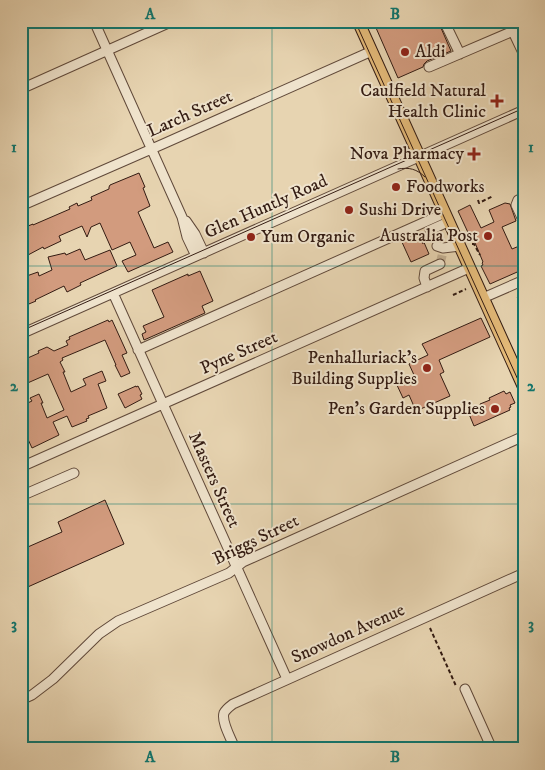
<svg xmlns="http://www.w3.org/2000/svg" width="545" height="770" font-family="'IM FELL DW Pica',serif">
	<rect width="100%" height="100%" fill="#e7d4b1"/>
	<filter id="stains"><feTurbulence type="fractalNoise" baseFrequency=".004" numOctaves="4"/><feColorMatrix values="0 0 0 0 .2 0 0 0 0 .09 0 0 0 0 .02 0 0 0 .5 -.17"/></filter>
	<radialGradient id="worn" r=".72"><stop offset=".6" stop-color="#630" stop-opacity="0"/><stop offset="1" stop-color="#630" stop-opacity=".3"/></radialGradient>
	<!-- building -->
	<path fill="#d29b7e" stroke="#331b12" d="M 373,21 L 438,21 L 451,51 L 427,61 L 424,64 L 423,67 L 398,78 Z
		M 139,173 L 145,187 L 143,188 L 150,206 L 138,212 L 154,248 L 168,242 L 173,252 L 128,272 L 122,261 L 136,255 L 130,242 L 112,250 L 100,223 L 91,227 L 87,237 L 82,226 L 59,236 L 61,241 L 44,249 L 43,247 L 28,255 L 24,247 L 21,248 L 21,238 L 27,235 L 23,228 L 33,224 L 33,225 L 70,209 L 69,207 L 77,203 L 78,206 L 92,200 L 91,197 L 109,189 L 109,187 L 110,185 Z
		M 505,203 L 510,204 L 516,221 L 502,227 L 512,249 L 524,244 L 524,269 L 490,284 L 481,266 L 483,265 L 482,263 L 483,262 L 473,238 L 471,239 L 458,211 L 470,205 L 481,228 L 494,222 L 489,210 Z
		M 417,233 L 418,234 L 420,233 L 429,254 L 411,262 L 401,240 Z
		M 80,249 L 85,260 L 110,250 L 117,266 L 80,283 L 81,285 L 67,292 L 64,286 L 35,300 L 36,301 L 24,306 L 21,299 L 21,278 L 38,272 L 39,276 L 52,270 L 48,257 L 65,253 L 66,255 Z
		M 200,271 L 213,301 L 202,306 L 205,313 L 144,340 L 142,334 L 146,332 L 143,326 L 164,317 L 152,290 L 188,274 L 188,276 Z
		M 481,318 L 490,337 L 439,360 L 444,372 L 440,374 L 450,396 L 416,411 L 409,395 L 403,398 L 396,383 L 414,375 L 409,364 L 428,355 L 422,344 Z
		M 108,320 L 109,322 L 112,320 L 127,353 L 122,355 L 130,373 L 121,377 L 115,365 L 116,365 L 105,340 L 62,358 L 63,360 L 60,362 L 65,372 L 63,372 L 71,392 L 86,385 L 83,379 L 102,371 L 106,381 L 98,384 L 107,408 L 88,416 L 89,418 L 86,419 L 87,421 L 72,427 L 67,416 L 53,422 L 59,435 L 32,448 L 21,424 L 21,406 L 32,401 L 30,398 L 39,394 L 43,403 L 41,403 L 47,418 L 64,410 L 48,374 L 23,385 L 21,381 L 21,361 L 39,353 L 38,351 L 47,347 L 54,351 L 68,345 L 66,341 L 70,339 L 69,337 Z
		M 136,386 L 136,387 L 138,386 L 142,394 L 140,395 L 142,399 L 125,408 L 118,394 Z
		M 504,391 L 506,394 L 510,392 L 515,403 L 510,405 L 511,407 L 509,408 L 510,410 L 474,426 L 469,414 L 482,408 L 480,404 L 490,400 L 489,398 Z
		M 105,500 L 124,544 L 21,590 L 21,550 L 62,532 L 58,522 Z"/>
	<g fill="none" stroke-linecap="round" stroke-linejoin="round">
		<!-- minor-tunnel -->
		<path stroke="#c3af91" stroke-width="9" stroke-dasharray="9 4.5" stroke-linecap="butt" d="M 440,264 L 443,252"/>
		<defs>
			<path id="minor" d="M 94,21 L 182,217 L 187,237 L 196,256
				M 444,21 L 460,54
				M 508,21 L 524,55
				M 429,67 L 513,31
				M 21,89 L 173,21
				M 524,198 L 518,200 L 516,205 L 524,222
				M 21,206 L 163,144 L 372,51
				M 186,221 L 195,234 L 204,253
				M 430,230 L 448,222
				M 437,246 L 443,248 L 460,246
				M 427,287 L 424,278 L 425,271 L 440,264
				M 113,293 L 287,679
				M 483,298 L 524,280
				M 21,334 L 524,110
				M 138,350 L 445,213
				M 21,467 L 469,268
				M 21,496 L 74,473
				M 465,689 L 492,749
				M 21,700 L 32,695 L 53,679 L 99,634 L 118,621 L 229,573 L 243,562 L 252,558 L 524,436
				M 235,749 C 232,740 221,722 224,713 C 226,709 229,707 233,704 L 524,573
				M 515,749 L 524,745"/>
			<path id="major" d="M 358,21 L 524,388"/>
		</defs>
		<!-- minor casing -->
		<use href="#minor" stroke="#60493a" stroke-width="11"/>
		<!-- major casing -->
		<use href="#major" stroke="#331b12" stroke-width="13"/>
		<!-- path -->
		<path stroke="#331b12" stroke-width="2" stroke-dasharray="4 2.5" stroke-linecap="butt" d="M 478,200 L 479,203 L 493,196
			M 422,243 L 431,239
			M 472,244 L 474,244 L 480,255
			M 453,295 L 466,289
			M 517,298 L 522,297 L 524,299
			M 430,628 L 456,686"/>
		<!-- minor -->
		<use href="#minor" stroke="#efe3cc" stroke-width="9"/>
		<!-- major -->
		<use href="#major" stroke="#e4ba78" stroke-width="11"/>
		<!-- tram -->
		<path stroke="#331b12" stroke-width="1" d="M 355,21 L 524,393
			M 398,169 C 409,167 417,169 425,177
			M 21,331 L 524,108"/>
	</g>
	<!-- grid -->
	<path fill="none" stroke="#0f766e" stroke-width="1" stroke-opacity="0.55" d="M 272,21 L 272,749M 21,266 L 524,266M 21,504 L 524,504"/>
	<!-- markers -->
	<g fill="#8f2418" stroke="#efe3cc" stroke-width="2">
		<circle cx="405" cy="52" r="5"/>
		<path d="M494.5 93.5h5v5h5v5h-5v5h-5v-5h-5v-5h5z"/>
		<path d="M471.5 146.5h5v5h5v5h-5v5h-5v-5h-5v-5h5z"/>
		<circle cx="396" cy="187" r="5"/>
		<circle cx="349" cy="210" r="5"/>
		<circle cx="488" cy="236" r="5"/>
		<circle cx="251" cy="237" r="5"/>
		<circle cx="427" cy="368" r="5"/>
		<circle cx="495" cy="409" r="5"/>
	</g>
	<g text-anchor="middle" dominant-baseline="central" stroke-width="4" stroke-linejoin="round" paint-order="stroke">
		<!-- poi labels -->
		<g font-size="18" fill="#331b12" stroke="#efe3cc" text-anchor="end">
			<text x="415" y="52" text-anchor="start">Aldi</text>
			<text x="486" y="91">Caulfield Natural<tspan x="486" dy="21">Health Clinic</tspan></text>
			<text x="464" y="154">Nova Pharmacy</text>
			<text x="406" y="187" text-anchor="start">Foodworks</text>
			<text x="359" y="210" text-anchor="start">Sushi Drive</text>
			<text x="478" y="236">Australia Post</text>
			<text x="261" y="237" text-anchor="start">Yum Organic</text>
			<text x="417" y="358">Penhalluriack's<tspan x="417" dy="21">Building Supplies</tspan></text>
			<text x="485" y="409">Pen's Garden Supplies</text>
		</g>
		<!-- street labels -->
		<g font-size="18" fill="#331b12" stroke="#efe3cc">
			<text transform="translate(190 114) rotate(-24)">Larch Street</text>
			<text transform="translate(266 207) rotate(-24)">Glen Huntly Road</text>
			<text transform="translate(239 353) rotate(-24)">Pyne Street</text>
			<text transform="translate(214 480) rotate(66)">Masters Street</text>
			<text transform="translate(256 540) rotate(-26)">Briggs Street</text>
			<text transform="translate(348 634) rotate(-24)">Snowdon Avenue</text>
		</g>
	</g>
	<!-- margin -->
	<rect width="545" height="770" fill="none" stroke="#e7d4b1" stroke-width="55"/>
	<rect x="28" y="28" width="490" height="714" fill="none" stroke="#0f766e" stroke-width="2"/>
	<g font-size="16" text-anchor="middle" font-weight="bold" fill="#0f766e">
		<text x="150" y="19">A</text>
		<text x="395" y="19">B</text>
		<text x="14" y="152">1</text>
		<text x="531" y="152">1</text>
		<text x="14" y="391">2</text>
		<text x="531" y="391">2</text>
		<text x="14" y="629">3</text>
		<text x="531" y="629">3</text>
		<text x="150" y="762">A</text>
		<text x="395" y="762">B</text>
	</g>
	<rect width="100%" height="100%" filter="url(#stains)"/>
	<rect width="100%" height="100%" fill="url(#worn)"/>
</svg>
